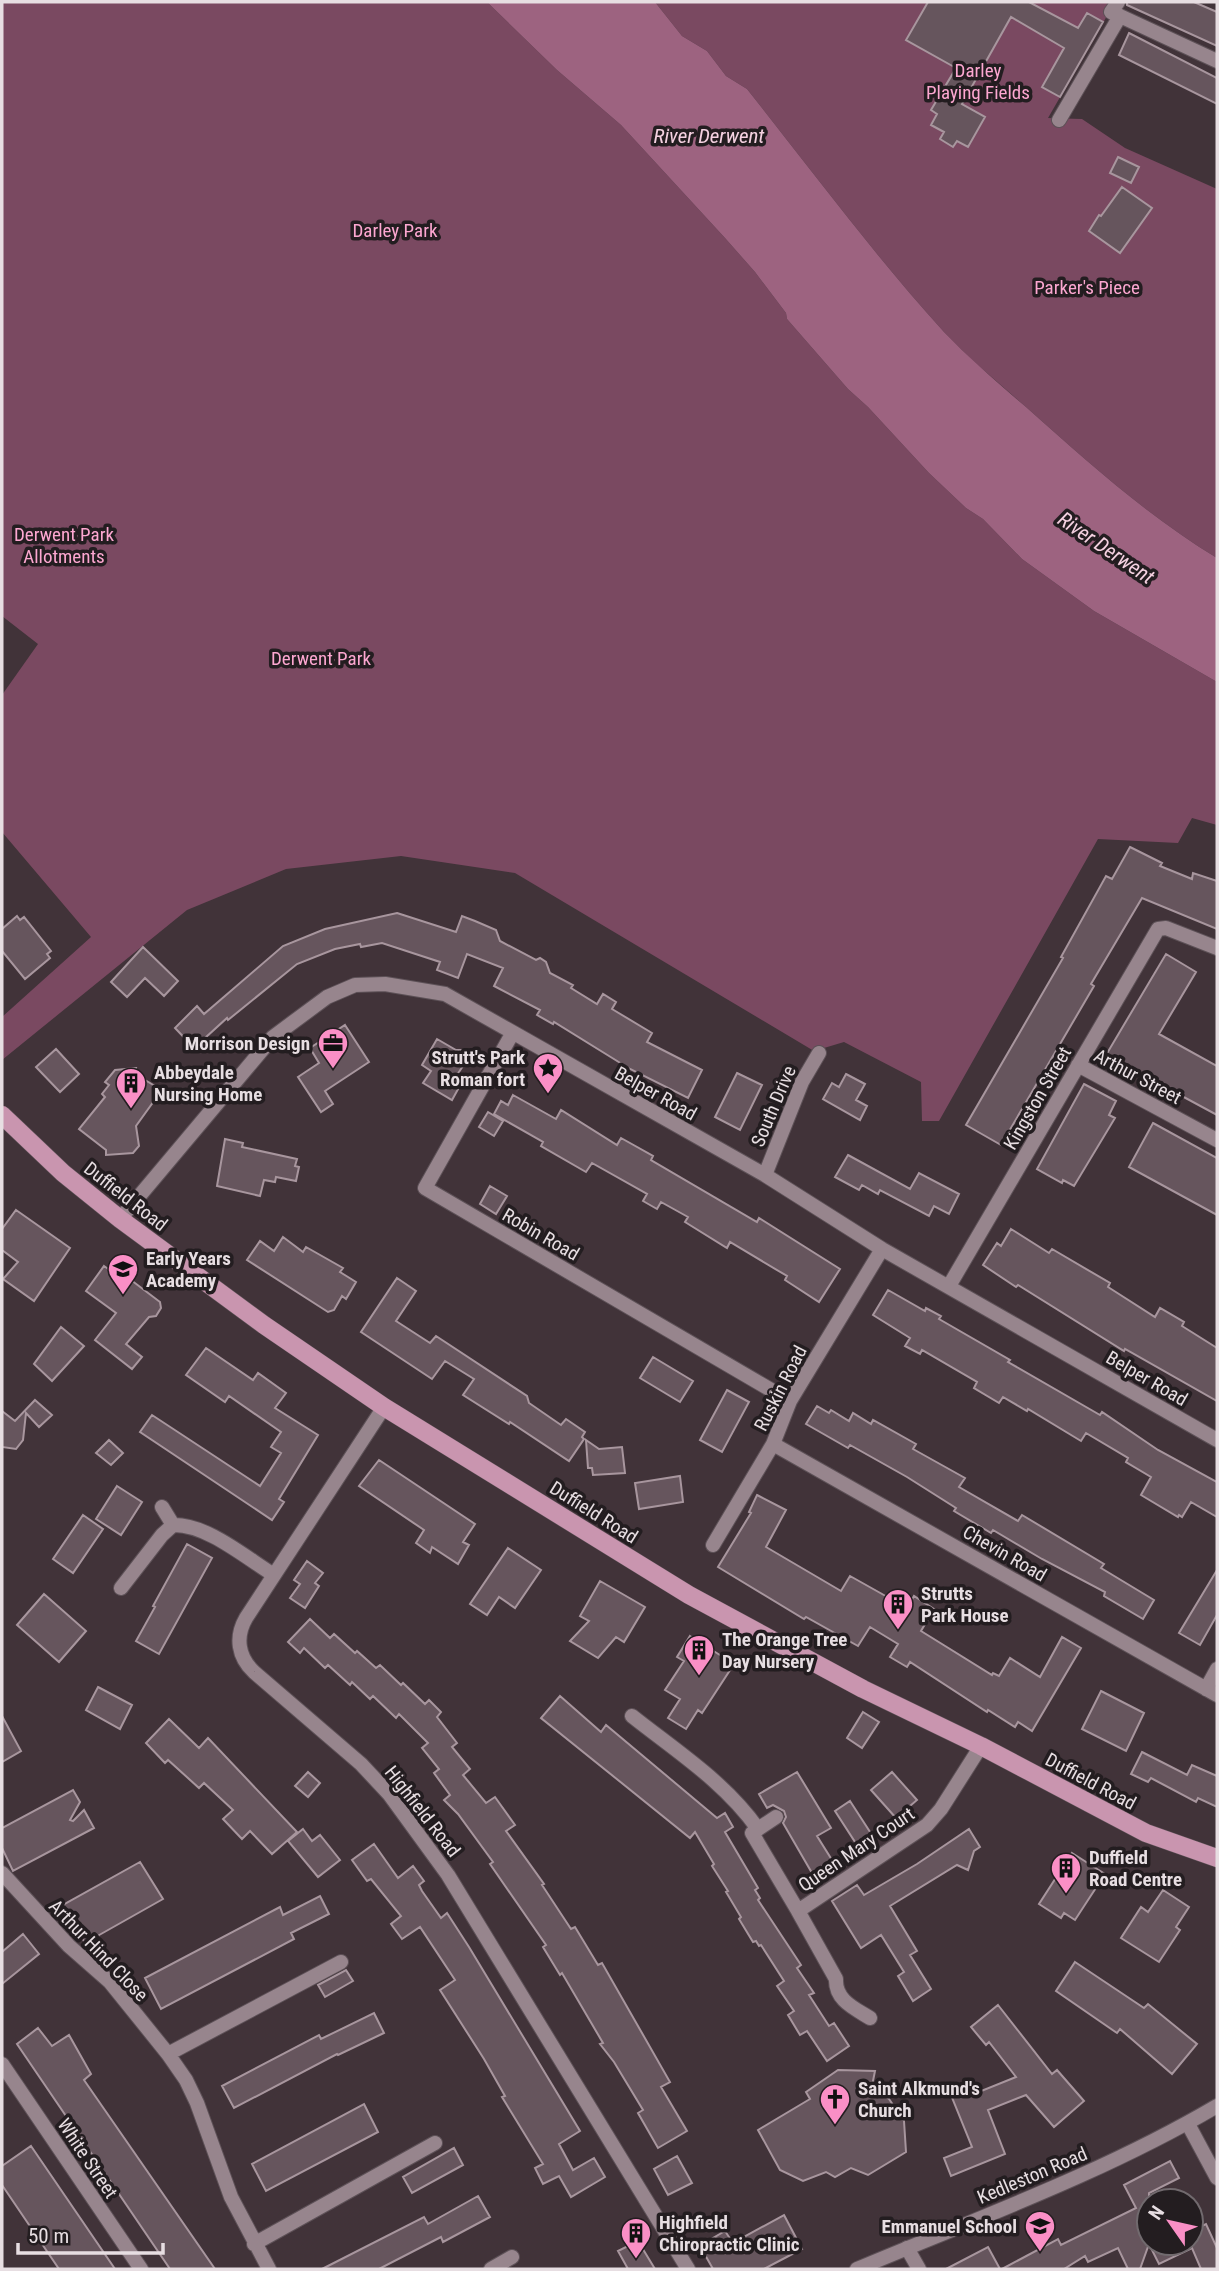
<svg xmlns="http://www.w3.org/2000/svg" width="1219" height="2271" viewBox="0 0 1219 2271" font-family="'Roboto Condensed',sans-serif">
<style>
.green{fill:#7a4961}
.water{fill:#9d6380}
.building{fill:#66555d;stroke:#a8969e;stroke-width:2}
.lines{fill:none;stroke-linecap:round;stroke-linejoin:round}
.minor-casing{stroke:#5d5157;stroke-width:16}
.tertiary-casing{stroke:#5d5157;stroke-width:16}
.primary-casing{stroke:#5d5157;stroke-width:19}
.minor{stroke:#97858d;stroke-width:14}
.tertiary{stroke:#97858d;stroke-width:14}
.primary{stroke:#c995af;stroke-width:18}
.labels{text-anchor:middle;stroke-width:7;stroke-linejoin:round;paint-order:stroke}
.park-label{font-size:19px;fill:#fda7d1;stroke:#231d20}
.poi-label{font-size:19px;font-weight:bold;fill:#e7dee2;stroke:#231d20;text-anchor:start}
.street-label{font-size:19px;fill:#e7dee2;stroke:#231d20}
.water-label{font-size:21px;font-style:italic;fill:#f5d1e1;stroke:#231d20}
</style>
<rect width="100%" height="100%" fill="#413339"/>
<path class="green" d="M2 2H487L557 70 621 125 725 238 755 272 786 313 787 319 848 389 868 407 929 473 966 508 983 519 1022 559 1094 611 1217 682V825L1192 818 1178 843 1098 839 939 1121H922L921 1082 844 1042 814 1051 515 873 401 856 286 869 187 910 2 1060V1017L91 937 2 832V695L38 644 2 616Z
M655 2H1115L1048 118 1082 119 1125 148 1217 189V558C1146 515 1088 462 1026 407 999 383 969 359 944 332 874 255 812 171 747 89L726 76 707 51 682 36Z"/>
<path class="water" d="M487 2H655L682 36 707 51 726 76 747 89C812 171 874 255 944 332 970 359 998 383 1026 407 1088 462 1146 515 1217 558V682L1094 611 1022 559 983 519 966 508 929 473 868 407 848 389 787 319 786 313 755 272 725 238 621 125 557 70Z"/>
<path class="building" d="M928 2H1029L1078 28 1087 13 1103 22 1060 97 1042 87 1064 48 1011 17 962 104 985 117 968 147 957 141 953 147 940 139 944 132 931 125 937 114 931 110 956 68 906 40Z
M1127 2H1194L1217 12V46L1127 5Z
M1129 33 1217 78V104L1119 55Z
M1118 157 1139 167 1131 183 1110 173Z
M1122 187 1152 208 1120 253 1089 231 1099 215 1101 216Z
M1130 847 1162 863 1160 866 1192 879 1193 873 1217 881V929L1142 898 1091 984 1094 986 1001 1145 966 1125 1063 958 1061 957 1106 876 1112 879Z
M397 913 456 932 462 916 475 921 496 930 500 941 536 960 540 958 546 962 550 973 573 985 571 988 597 1004 603 994 616 1002 612 1009 652 1033 647 1042 702 1070 688 1098 630 1069 554 1022 553 1024 537 1015 540 1010 494 986 503 968 467 954 458 978 437 970 440 962 382 943 361 947 360 944 335 949 297 964 228 1020 227 1018 194 1048 175 1028 197 1006 204 1014 283 946 325 929Z
M17 916 20 920 24 917 51 951 47 954 50 958 25 979 2 951V929Z
M143 947 178 981 164 996 145 978 127 997 111 982Z
M1166 954 1196 972 1159 1034 1217 1066V1115L1106 1055Z
M345 1025 369 1062 325 1091 333 1104 321 1112 298 1077 319 1063 310 1048Z
M437 1039 456 1050H463L467 1054V1060L455 1078 462 1082 452 1100 423 1083 431 1071 422 1065Z
M56 1049 79 1074 60 1092 36 1067Z
M136 1068 135 1074 160 1089 159 1101H154L136 1126 139 1146 133 1153 106 1155V1150L79 1129 105 1097 102 1094 109 1085 105 1082 115 1070Z
M737 1073 762 1085 740 1130 715 1117Z
M846 1074 865 1084 856 1100 867 1106 860 1120 823 1099 832 1083 839 1087Z
M1084 1084 1116 1101 1109 1115 1115 1118 1074 1186 1063 1180 1062 1183 1037 1169Z
M513 1095 556 1119 561 1110 617 1145 621 1138 653 1156 651 1160 757 1222 759 1218 840 1269 819 1302 785 1280 787 1276 730 1242 727 1248 685 1222 688 1217 661 1202 657 1209 643 1201 647 1194 592 1163 586 1172 541 1146 543 1142 494 1114 501 1101 508 1105Z
M488 1112 503 1121 494 1136 479 1127Z
M1153 1123 1217 1158V1215L1129 1167Z
M225 1139 243 1143 242 1147 297 1159 295 1166 299 1167 296 1181 276 1177 275 1182 264 1180 260 1196 217 1186Z
M848 1155 910 1189 919 1173 959 1194 949 1214 934 1206 929 1216 880 1190 878 1194 862 1185 859 1190 835 1177Z
M490 1186 507 1196 496 1214 480 1204Z
M16 1210 70 1248 34 1301 3 1279 18 1262 2 1250V1229Z
M1011 1229 1049 1253 1052 1249 1110 1283 1108 1287 1155 1317 1160 1308 1184 1322 1182 1326 1217 1348V1401L1125 1349 1124 1351 1018 1285 1016 1287 983 1265 997 1243 1001 1246Z
M283 1237 303 1252 306 1247 343 1268 340 1272 356 1282 346 1299 342 1296 334 1310 328 1312 247 1260 260 1241 274 1251Z
M104 1266 128 1283 131 1280 160 1302 161 1308 156 1316 149 1317 126 1344 142 1357 132 1369 95 1340 116 1313 86 1291Z
M397 1278 416 1291 396 1321 430 1343 436 1336 527 1396 529 1403 561 1425 566 1419 585 1432 582 1437 584 1439 569 1461 510 1422 509 1424 463 1395 474 1379 445 1361 432 1379 361 1332Z
M888 1290 925 1311 926 1308 941 1316 939 1319 1010 1360 1008 1362 1100 1415 1102 1412 1158 1450 1217 1482V1517L1191 1502 1182 1517 1179 1515 1178 1517 1141 1495 1151 1477 1126 1462 1128 1458 1086 1433 1081 1441 1028 1409 1027 1411 1003 1397 999 1403 974 1388 977 1382 922 1350 920 1354 905 1346 910 1338 873 1315Z
M61 1327 84 1346 52 1381 34 1364Z
M206 1348 253 1380 258 1373 286 1393 275 1408 318 1435 279 1499 284 1502 272 1520 140 1432 152 1415 260 1486 281 1453 271 1447 281 1432 229 1396 225 1402 186 1375Z
M653 1357 693 1381 680 1402 640 1378Z
M727 1390 749 1402 722 1452 700 1440Z
M35 1400 52 1415 39 1427 26 1413 23 1440 16 1449 2 1447V1411L15 1421Z
M817 1406 829 1413 831 1410 849 1421 853 1413 871 1424 873 1420 916 1444 913 1449 965 1478 959 1487 1018 1521 1022 1515 1104 1564 1101 1568 1154 1600 1143 1619 1104 1596 1105 1592 1042 1559 993 1530 991 1533 954 1511 956 1508 907 1477 850 1445 848 1448 806 1424Z
M109 1440 123 1453 111 1465 96 1453Z
M586 1440 599 1449 622 1447 625 1473 593 1475 592 1468H588Z
M379 1460 475 1524 463 1542 469 1545 458 1564 432 1547 430 1553 416 1543 424 1530 359 1486Z
M680 1476 683 1502 639 1509 635 1483Z
M117 1486 142 1502 121 1535 96 1519Z
M757 1495 786 1510 766 1547 841 1591 850 1576 907 1608 914 1596 934 1609 921 1631 992 1675 993 1673 999 1676 1010 1658 1040 1677 1062 1637 1081 1648 1032 1731 1018 1722 1015 1727 988 1710 987 1712 910 1662 907 1667 890 1657 898 1644 870 1627 858 1646 806 1617 804 1619 718 1567 751 1513 749 1512Z
M83 1515 103 1529 73 1573 53 1559Z
M187 1544 212 1558 159 1654 136 1641 155 1607 153 1606Z
M508 1548 541 1570 515 1608 499 1597 487 1615 470 1604Z
M307 1561 323 1573 315 1583 319 1586 305 1608 290 1598 300 1584 294 1580Z
M1217 1570V1615L1200 1645 1179 1633Z
M600 1581 645 1607 624 1642 616 1637 598 1658 570 1641 589 1621 580 1616Z
M44 1594 86 1631 59 1662 17 1625Z
M310 1619 330 1638 334 1634 355 1653 357 1651 376 1668 380 1665 401 1685 403 1683 425 1704 429 1700 441 1712 437 1717 457 1743 452 1747 470 1769 463 1775 486 1803 495 1797 515 1825 506 1831 544 1884 542 1885 571 1929 575 1927 598 1965 602 1963 670 2082 661 2087 687 2131 658 2148 638 2113 643 2110 614 2062 600 2044 603 2043 562 1973 560 1975 543 1947 546 1945 490 1864 493 1862 458 1814 444 1800 450 1795 434 1773 439 1769 422 1748 428 1743 399 1714 396 1718 373 1696 370 1699 352 1682 350 1685 328 1665 325 1668 304 1648 300 1653 288 1642Z
M690 1636 734 1664 702 1713 698 1710 686 1729 668 1718 680 1699 665 1690 684 1661 677 1657Z
M98 1687 132 1705 120 1729 86 1710Z
M1101 1691 1144 1713 1126 1751 1082 1729Z
M560 1696 601 1732 606 1725 717 1818 725 1813 733 1827 725 1832 758 1888 755 1890 760 1898 758 1900 801 1965 797 1968 814 1993 809 1995 829 2026 834 2023 849 2046 827 2061 807 2031 800 2035 788 2015 794 2011 777 1986 784 1981 761 1945 759 1946 756 1941 753 1942 739 1919 741 1917 726 1892 728 1891 712 1866 714 1864 695 1832 690 1838 541 1718Z
M863 1712 879 1722 862 1748 847 1738Z
M2 1716 21 1751 2 1762Z
M169 1719 199 1748 208 1738 297 1832 272 1854 250 1831 242 1839 223 1819 233 1810 204 1783 199 1788 168 1760 165 1763 146 1743Z
M1142 1752 1187 1775 1192 1765 1217 1776V1807L1198 1798 1196 1802 1151 1778 1148 1782 1131 1774Z
M308 1772 320 1783 308 1797 295 1786Z
M797 1772 831 1828 817 1836 832 1860 812 1873 783 1823 786 1817 784 1811 773 1805 767 1808 759 1794Z
M892 1772 917 1800 896 1818 871 1790Z
M73 1790 80 1802 70 1820 73 1821 84 1810 94 1828 13 1871 2 1848V1828Z
M850 1801 872 1835 857 1845 835 1811Z
M303 1829 312 1841 320 1835 340 1860 318 1877 288 1841Z
M969 1829 980 1847 974 1851 968 1870 957 1865 890 1906 917 1951 910 1955 931 1989 913 2001 898 1976 904 1972 881 1935 861 1948 832 1901 857 1885 864 1895 917 1864Z
M374 1844 398 1878 413 1866 424 1881 419 1885 422 1891 441 1918 447 1913 469 1947 580 2131 559 2144 573 2170 594 2158 605 2177 571 2197 559 2176 543 2184 535 2168 543 2164 502 2097 505 2096 484 2059 440 1990 455 1980 420 1927 402 1939 391 1924 401 1916 371 1879 367 1881 352 1860Z
M1072 1853 1105 1874 1075 1920 1064 1913 1061 1918 1039 1904Z
M140 1862 163 1899 85 1943 63 1905Z
M1163 1890 1189 1907 1176 1927 1180 1930 1159 1962 1121 1938 1141 1907 1148 1912Z
M320 1896 329 1914 291 1933 294 1939 161 2009 145 1978 280 1907 283 1915Z
M23 1934 39 1954 2 1984V1952Z
M1075 1962 1144 2008 1148 2004 1197 2044 1172 2074 1120 2029 1117 2033 1056 1991Z
M346 1970 353 1981 325 1997 318 1985Z
M998 2005 1052 2074 1057 2070 1084 2101 1054 2127 1026 2095 988 2110 1005 2154 951 2176 944 2158 972 2147 951 2095 971 2087 974 2094 1016 2077 989 2042 986 2045 971 2027Z
M374 2013 384 2033 338 2055 337 2054 234 2108 222 2086 319 2035 321 2039Z
M38 2028 52 2046 69 2035 91 2074 84 2080 215 2269H170L17 2044Z
M838 2070 875 2071 872 2086 889 2099 904 2121 906 2152 868 2175 851 2168 835 2177 826 2172 803 2181 780 2170 758 2130 810 2099 806 2092Z
M364 2104 378 2132 266 2191 252 2164Z
M31 2146 115 2269H59L2 2185V2166Z
M454 2148 463 2165 412 2193 403 2177Z
M677 2156 692 2183 668 2195 654 2169Z
M1170 2161 1179 2178 1149 2193V2243H1191V2231L1206 2224 1217 2248V2269H1201L1192 2248 1159 2264 1149 2244 1140 2269H1128L1118 2248 1088 2262 1085 2256 1064 2269H1002L1058 2239 1061 2245 1136 2208 1124 2185Z
M478 2196 490 2217 443 2242 441 2237 379 2269H322L424 2217 428 2224Z
M784 2215 802 2249 764 2269H713L704 2253 711 2248 708 2241 725 2231 733 2243Z
M638 2241 655 2269H628L618 2251Z
M988 2247 1000 2269H946Z"/>
<g class="lines">
<g class="minor-casing">
<path id="minor" d="M1120 16 1217 61
M1059 120 1120 16 1111 12 1118 2
M512 1034 425 1188 790 1401
M1078 1065 1217 1140
M765 1175 802 1082 819 1053
M120 1219 273 1037 327 997 355 985 385 984 445 994 765 1175 882 1249 1217 1440
M949 1286 1158 929 1166 928 1217 948
M384 1407 246 1618C235 1637 238 1657 254 1672L361 1764 389 1794 448 1875 688 2269
M773 1444 1217 1695
M162 1507 173 1525
M713 1545 773 1444 790 1401 882 1249
M121 1588 162 1535 173 1525C207 1524 246 1558 274 1575
M1206 1689 1217 1669
M632 1716C676 1751 725 1782 758 1829
M776 1817 752 1833 798 1911 927 1825 941 1809 981 1746
M2 1873 69 1946 110 1982 168 2054 186 2080 197 2103 231 2197 269 2269
M798 1911 836 1979C835 2000 854 2008 870 2018
M168 2054 341 1962
M2 2064 141 2269
M1188 2124 1217 2178
M254 2244 435 2143
M907 2248 919 2269
M491 2269 512 2257"/>
</g>
<g class="tertiary-casing">
<path id="tertiary" d="M857 2269C978 2218 1103 2173 1217 2106"/>
</g>
<g class="primary-casing">
<path id="primary" d="M2 1115 63 1173 120 1219 264 1325 384 1407 689 1595 863 1689 981 1746 1146 1833 1217 1858"/>
</g>
<use href="#minor" class="minor"/>
<use href="#tertiary" class="tertiary"/>
<use href="#primary" class="primary"/>
</g>
<defs>
<g id="office-pin" transform="scale(1.575)"><path d="M0 17L-7.5 6A9.5 9.5 0 1 1 7.5 6Z" fill="#fa8fc6" stroke="#231d20"/><path d="M-6-3h4V-5.5h4V-3h4V5H-6ZM-1-4.5V-3h2v-1.5ZM-6 0V1H6V0Z" fill="#111"/></g>
<g id="sight-pin" transform="scale(1.575)"><path d="M0 17L-7.5 6A9.5 9.5 0 1 1 7.5 6Z" fill="#fa8fc6" stroke="#231d20"/><path d="M0-6L1.8-2.2L6-1.7L2.9 1.2L3.7 5.4L0 3.3L-3.7 5.4L-2.9 1.2L-6-1.7L-1.8-2.2Z" fill="#111"/></g>
<g id="building-pin" transform="scale(1.575)"><path d="M0 17L-7.5 6A9.5 9.5 0 1 1 7.5 6Z" fill="#fa8fc6" stroke="#231d20"/><path d="M-4-6H4V6H1V3H-1V6H-4ZM-2.5-4.3h1.7v1.8h-1.7ZM.8-4.3h1.7v1.8H.8ZM-2.5-1h1.7V.8h-1.7ZM.8-1h1.7V.8H.8Z" fill="#111"/></g>
<g id="school-pin" transform="scale(1.575)"><path d="M0 17L-7.5 6A9.5 9.5 0 1 1 7.5 6Z" fill="#fa8fc6" stroke="#231d20"/><path d="M0-5L7-2L0 1L-7-2ZM-4 1L0 2.5L4 1V4Q0 6-4 4Z" fill="#111"/></g>
<g id="church-pin" transform="scale(1.575)"><path d="M0 17L-7.5 6A9.5 9.5 0 1 1 7.5 6Z" fill="#fa8fc6" stroke="#231d20"/><path d="M-1.2-6h2.4v3.5h3.3v2.4h-3.3V6h-2.4V-.1h-3.3v-2.4h3.3Z" fill="#111"/></g>
</defs>
<g fill-rule="evenodd">
<use href="#office-pin" x="333" y="1043"/>
<use href="#sight-pin" x="548" y="1068"/>
<use href="#building-pin" x="131" y="1083"/>
<use href="#school-pin" x="123" y="1269"/>
<use href="#building-pin" x="898" y="1604"/>
<use href="#building-pin" x="699" y="1650"/>
<use href="#building-pin" x="1066" y="1868"/>
<use href="#church-pin" x="835" y="2099"/>
<use href="#school-pin" x="1040" y="2226"/>
<use href="#building-pin" x="636" y="2233"/>
</g>
<g class="labels">
<g class="park-label">
<text x="978" y="77">Darley<tspan x="978" dy="22">Playing Fields</tspan></text>
<text x="395" y="237">Darley Park</text>
<text x="1087" y="294">Parker's Piece</text>
<text x="64" y="541">Derwent Park<tspan x="64" dy="22">Allotments</tspan></text>
<text x="321" y="665">Derwent Park</text>
</g>
<g class="poi-label">
<text x="310" y="1050" text-anchor="end">Morrison Design</text>
<text x="525" y="1064" text-anchor="end">Strutt's Park<tspan x="525" dy="22">Roman fort</tspan></text>
<text x="154" y="1079">Abbeydale<tspan x="154" dy="22">Nursing Home</tspan></text>
<text x="146" y="1265">Early Years<tspan x="146" dy="22">Academy</tspan></text>
<text x="921" y="1600">Strutts<tspan x="921" dy="22">Park House</tspan></text>
<text x="722" y="1646">The Orange Tree<tspan x="722" dy="22">Day Nursery</tspan></text>
<text x="1089" y="1864">Duffield<tspan x="1089" dy="22">Road Centre</tspan></text>
<text x="858" y="2095">Saint Alkmund's<tspan x="858" dy="22">Church</tspan></text>
<text x="659" y="2229">Highfield<tspan x="659" dy="22">Chiropractic Clinic</tspan></text>
<text x="1017" y="2233" text-anchor="end">Emmanuel School</text>
</g>
<g class="street-label">
<text transform="translate(1138 1076) rotate(28)" y="7">Arthur Street</text>
<text transform="translate(656 1093) rotate(29)" y="7">Belper Road</text>
<text transform="translate(1037 1098) rotate(-60)" y="7">Kingston Street</text>
<text transform="translate(773 1106) rotate(-67)" y="7">South Drive</text>
<text transform="translate(126 1196) rotate(38)" y="7">Duffield Road</text>
<text transform="translate(541 1234) rotate(30)" y="7">Robin Road</text>
<text transform="translate(1147 1378) rotate(30)" y="7">Belper Road</text>
<text transform="translate(780 1388) rotate(-63)" y="7">Ruskin Road</text>
<text transform="translate(594 1512) rotate(32)" y="7">Duffield Road</text>
<text transform="translate(1005 1553) rotate(30)" y="7">Chevin Road</text>
<text transform="translate(1091 1781) rotate(28)" y="7">Duffield Road</text>
<text transform="translate(423 1811) rotate(52)" y="7">Highfield Road</text>
<text transform="translate(856 1849) rotate(-34)" y="7">Queen Mary Court</text>
<text transform="translate(99 1950) rotate(46)" y="7">Arthur Hind Close</text>
<text transform="translate(88 2158) rotate(56)" y="7">White Street</text>
<text transform="translate(1032 2175) rotate(-23)" y="7">Kedleston Road</text>
</g>
<g class="water-label">
<text x="709" y="143">River Derwent</text>
<text transform="translate(1106 548) rotate(34)" y="7">River Derwent</text>
</g>
</g>
<rect width="1219" height="2271" fill="none" stroke="#e7dee2" stroke-width="7"/>
<g transform="translate(1170 2222) rotate(304)"><circle r="33" fill="#231d20" stroke="#716a6e" stroke-width="2"/>
<path d="M0-5L12 26L0 18L-12 26Z" fill="#fa8fc6"/>
<text y="-10" font-size="19" font-weight="bold" text-anchor="middle" fill="#e7dee2">N</text>
</g>
<path d="M18 2243v10h145v-10" fill="none" stroke="#e7dee2" stroke-width="3.5"/>
<text x="28" y="2243" font-size="21" fill="#e7dee2" stroke="#231d20" stroke-width="5" paint-order="stroke">50 m</text>
</svg>
